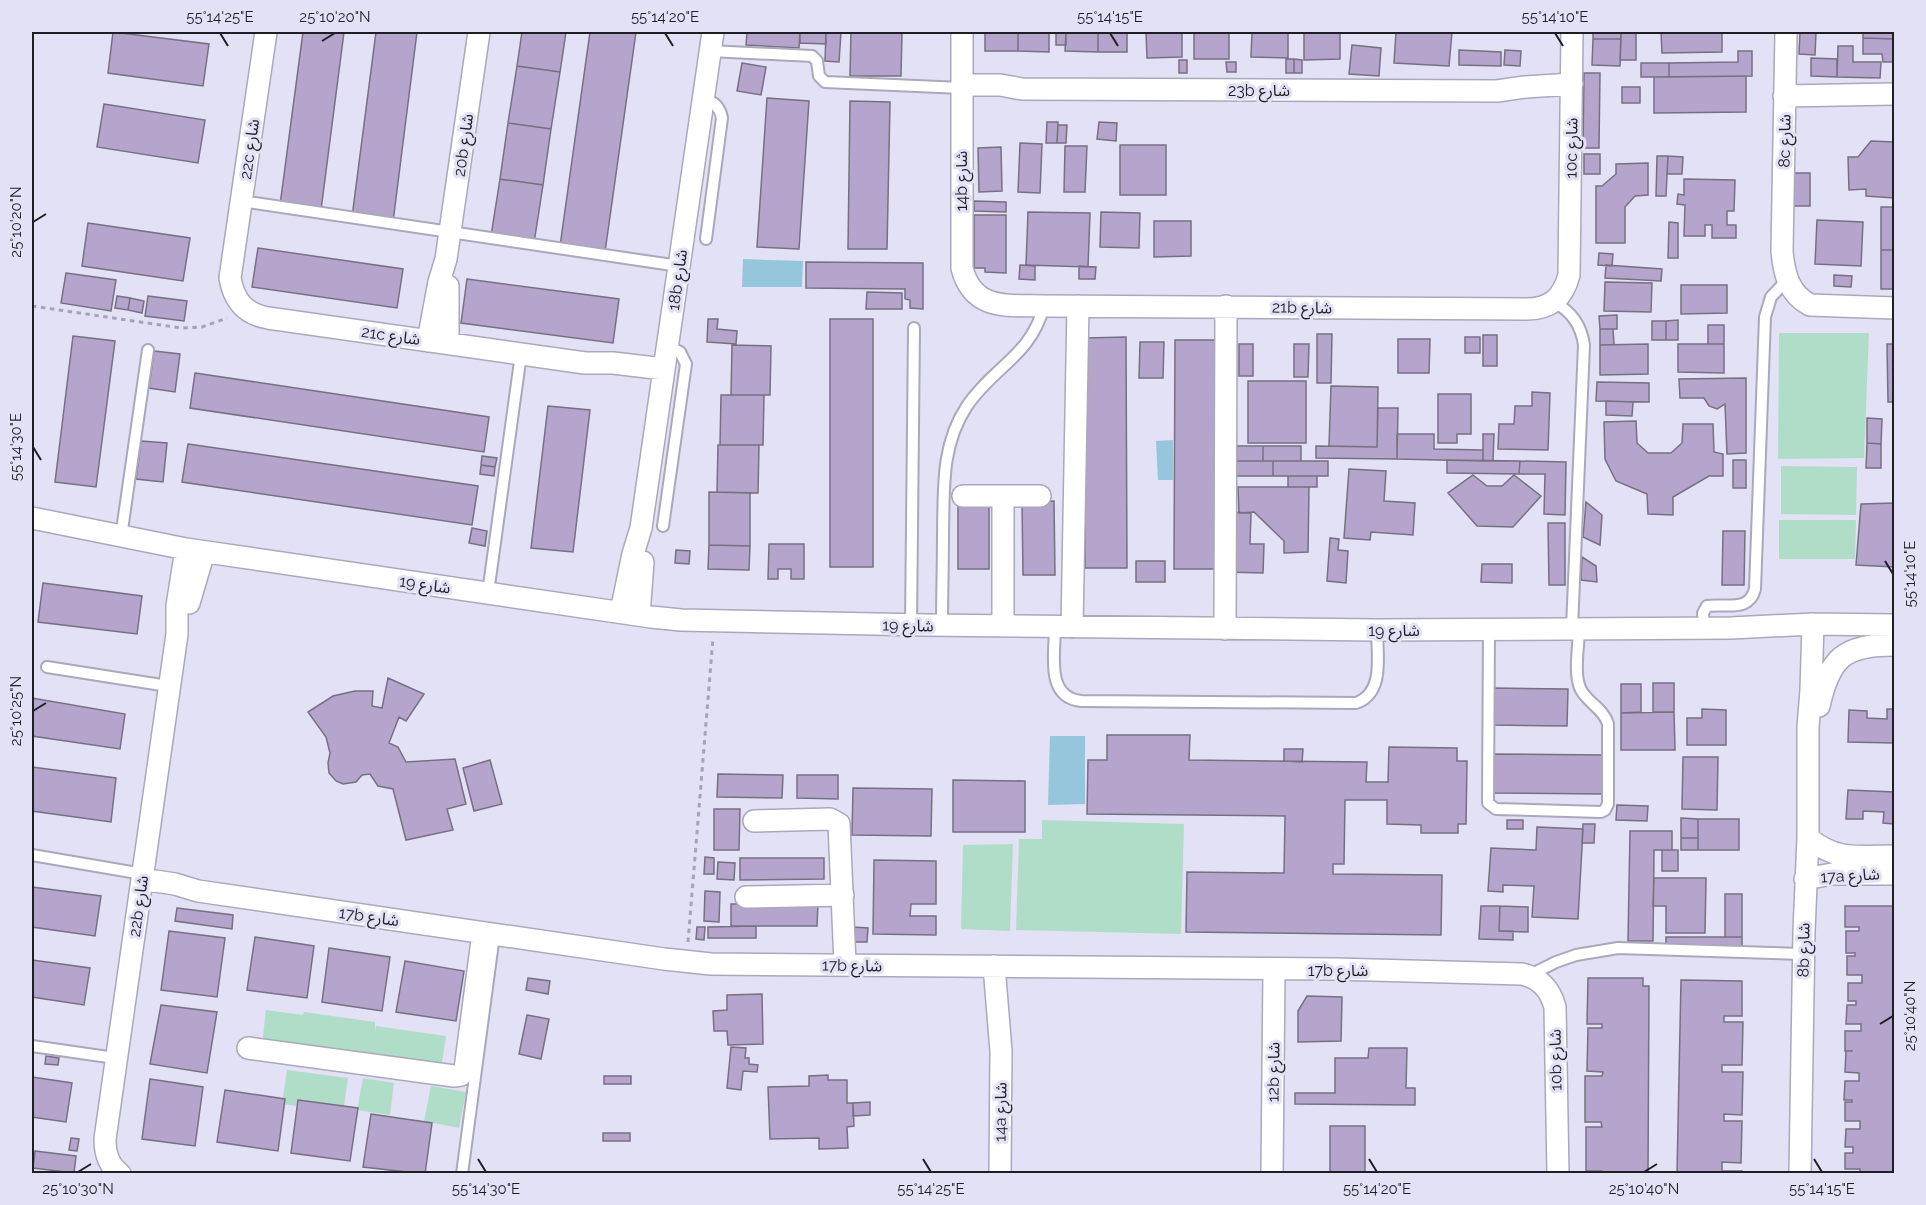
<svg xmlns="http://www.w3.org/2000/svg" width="1926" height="1205" viewBox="0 0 1926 1205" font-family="Raleway,'Noto Sans Arabic',sans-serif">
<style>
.green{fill:#b0ddc8}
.water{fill:#95c6dc}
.building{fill:#b5a5cd;stroke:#767081;stroke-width:1.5}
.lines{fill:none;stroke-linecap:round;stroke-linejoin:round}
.lane-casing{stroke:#aaa8bb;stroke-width:14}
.street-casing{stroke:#aaa8bb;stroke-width:24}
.path{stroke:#a5a3b4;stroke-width:3;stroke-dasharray:4.5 4.5;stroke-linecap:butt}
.lane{stroke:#fff;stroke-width:10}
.street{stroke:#fff;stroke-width:21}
.ticks{fill:none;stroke:#1e1e25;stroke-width:2}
.labels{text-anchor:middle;stroke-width:6;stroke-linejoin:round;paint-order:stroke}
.street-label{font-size:16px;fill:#1e1e25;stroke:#e3e1f6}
.neatline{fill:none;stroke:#1e1e25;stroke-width:2}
.ticks-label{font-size:15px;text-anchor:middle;fill:#1e1e25}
</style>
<rect width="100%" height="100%" fill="#e3e1f6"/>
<path class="green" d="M1779 333H1869L1864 458 1778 459Z
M1781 466 1857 467 1856 515 1781 514Z
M1779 520H1856L1855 559H1779Z
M1042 820 1184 824 1181 934 1016 930 1019 839H1042Z
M1013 844 1010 931 961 929 963 845Z
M266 1010 303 1015 304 1012 375 1022V1032L376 1026 446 1036 441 1069 262 1045Z
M287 1070 348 1078 343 1112 282 1104Z
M363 1078 394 1083 390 1115 357 1110Z
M431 1086 466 1092 459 1128 424 1121Z"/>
<path class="water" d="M743 259 803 261 802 287H742Z
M1173 440V480H1158L1156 441Z
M1050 736H1085V804L1048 805Z"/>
<path class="building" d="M113 32 209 44 203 86 108 73Z
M303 32H344L321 210 280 205Z
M376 32H417L393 222 352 217Z
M522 32H566L560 72 517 66Z
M590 32H636L605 252 560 246Z
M747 32H800L799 48 746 45Z
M800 32H826V44L800 43Z
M826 32H841L839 62 825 61Z
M851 32H902L901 76H850Z
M985 32H1018V51H985Z
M1018 32H1049V52L1018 51Z
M1056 32H1066V45H1056Z
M1066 32H1098V52L1065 51Z
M1098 32H1127V52H1098Z
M1146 32H1182V57L1147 58Z
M1194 32H1229V59H1194Z
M1252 32H1288V58L1251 57Z
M1304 32H1340V59L1304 60Z
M1396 32H1452L1449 66 1394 63Z
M1593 32H1621V39H1593Z
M1621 32H1636V60H1620Z
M1661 32H1722V52L1662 53Z
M1800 32H1816L1815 55 1799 54Z
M1863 32H1894V39L1863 38Z
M1863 38 1894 39V62H1883L1882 54H1863Z
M1593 39H1621L1620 66 1592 65Z
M1352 45 1381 48 1379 76 1349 74Z
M1838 46H1853V62H1881L1880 78 1837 77Z
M1459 50 1501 52V66L1459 65Z
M1505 50 1521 51 1520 66 1504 65Z
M1738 51H1752V76L1669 77V63L1738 62Z
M1811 58 1837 59V77L1811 76Z
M1286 59H1294V73H1286Z
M1294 59 1302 60V73H1294Z
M1179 60H1187V73H1179Z
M1226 62H1236V72H1227Z
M742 63 766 67 761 95 737 91Z
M1641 63H1669V77H1641Z
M517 66 560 72 551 129 508 123Z
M1584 73H1600L1599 148H1583Z
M1746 76V112L1654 113V77Z
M1622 87H1640V103H1622Z
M767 98 809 101 799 249 757 247Z
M850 101 890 102 887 249H848Z
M104 104 205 120 198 163 97 147Z
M1047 122H1058L1057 143H1046Z
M1099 122 1117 123 1116 141 1097 139Z
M508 123 551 129 543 185 500 179Z
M1058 125H1067L1066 143H1057Z
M1871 141 1894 142V198L1866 196V189L1849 190 1848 157H1858Z
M1020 143 1042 144 1040 193 1018 192Z
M1120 145H1166V195H1120Z
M1065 146H1087L1085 192H1064Z
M1001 147 1002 191 979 192 978 148Z
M1584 154H1600V174H1584Z
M1657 156H1668L1666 196H1656Z
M1668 156 1683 157 1682 174H1667Z
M1648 163V195L1635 196 1625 207V243H1596V186H1602L1616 174V164Z
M1792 173H1810V206H1792Z
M500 179 543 185 534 243 491 236Z
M1684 179 1735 180 1734 211H1727V225H1736V238H1712V225H1705V236H1684L1685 205 1677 204 1678 194 1684 195Z
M974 201 1006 202V212L974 211Z
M1881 207H1894V250H1881Z
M1028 212 1090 213 1088 267 1026 265Z
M1101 212 1140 213 1139 248 1100 247Z
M974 215H1006V273L985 272V268H974Z
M1817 220 1863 222 1861 266 1815 264Z
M1154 221H1191V256L1154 257Z
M1669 222 1678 223V258H1668Z
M88 223 190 238 183 281 82 266Z
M258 248 403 269 397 308 252 287Z
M1881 250H1894V289H1881Z
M1599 253 1613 254 1612 266 1598 265Z
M806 262 923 263V309L910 308V300L905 299V289L806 288Z
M1020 265 1035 266V280L1019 279Z
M1606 265 1662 269 1661 281 1605 278Z
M1079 266 1096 267 1095 279H1079Z
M66 273 116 280 111 311 61 303Z
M1834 275 1852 276 1851 287 1834 286Z
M467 279 619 299 613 343 461 323Z
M1605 282 1652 283 1651 312 1604 311Z
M1681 285H1727V313L1681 314Z
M867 292 902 293V309H866Z
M117 296 130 298 128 310 115 308Z
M148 296 187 301 184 321 145 316Z
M130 298 144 301 142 313 128 310Z
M1617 315V329H1600L1599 316Z
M708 319H718L717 329 737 331 736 344 707 342Z
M830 319H873V567H830Z
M1678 320V340H1666V321Z
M1652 321H1666V340H1652Z
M1708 325H1724V344H1708Z
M1600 329H1613L1614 345H1600Z
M1317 334H1332L1331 383H1317Z
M1483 335H1497V366H1483Z
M73 336 115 341 96 487 55 482Z
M1126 337 1127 568H1085V338Z
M1465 337H1480V353H1465Z
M1398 339H1430L1429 373H1398Z
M1175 340H1218L1217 569H1174Z
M1140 342H1164L1163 378H1139Z
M1239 344H1253V376H1239Z
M1294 344H1309L1308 377H1294Z
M1648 344V374L1600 375V345Z
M1678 344H1724V373L1678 372Z
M1887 344H1894V402H1888Z
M732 345 771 346 770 395H731Z
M154 351 180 354 175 392 149 388Z
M195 373 489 417 484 452 190 408Z
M1746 378V453L1727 454 1725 404 1717 409 1709 406 1704 398H1680L1679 379Z
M1248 381H1306V443H1248Z
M1597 382 1649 383V402L1596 401Z
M1331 386 1378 387 1377 447 1329 446Z
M1532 392 1550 393 1548 450 1498 449 1499 424H1514L1515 406H1532Z
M1438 394H1471V434H1457V443H1438Z
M721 395H764L763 445H720Z
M1606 401 1633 402 1632 416 1606 415Z
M548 406 590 410 573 552 531 548Z
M1378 408H1398L1397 459 1316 458V446L1377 447Z
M1867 418 1882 419 1881 444 1867 443Z
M1636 421 1637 443 1648 453H1671L1682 443 1683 424H1713L1714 452 1723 454V476H1709L1673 497V515L1648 514 1647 494 1616 481 1605 459 1604 422Z
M1397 434H1434V449L1483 450V461L1397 459Z
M1483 434H1494L1493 461H1483Z
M141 441 167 443 163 482 136 479Z
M1867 443 1881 444V468H1866Z
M188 444 478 486 472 525 182 482Z
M718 445H759L758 493 717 492Z
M1233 446H1263V461H1232Z
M1263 446H1301V461H1263Z
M482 456 497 458 495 467 481 465Z
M1447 460 1520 461 1519 474 1447 473Z
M1733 460H1746V488H1733Z
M1232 461H1273V476H1232Z
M1273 461H1328V476H1273Z
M1520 461 1566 462 1565 515 1544 514 1545 474H1519Z
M481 465 495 467 494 476 480 474Z
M1349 469 1386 471 1384 501 1415 503 1413 535 1371 532 1370 540 1344 538Z
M1473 475 1487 486H1502L1514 475 1541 496 1513 527 1477 526 1448 493Z
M1288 476H1317V487H1288Z
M1238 487H1309L1308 552 1284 553V541L1254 512 1239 513Z
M709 492 750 493V546L709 545Z
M1054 501 1055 575H1023L1022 502Z
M1586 502 1602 515 1600 545 1583 537Z
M958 503H989V569H958Z
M1894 503V567L1856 565 1861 504Z
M1227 512 1251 513 1250 544H1264L1263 573 1226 572Z
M1548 523H1565V585H1549Z
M472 528 487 531 485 546 469 543Z
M1723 531H1745L1744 585H1722Z
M1330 538 1339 539 1338 550 1348 551 1346 583 1327 581Z
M769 544H804V579H791V569H778V579H768Z
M709 545 750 546 749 570 708 569Z
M676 550 690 551 689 564 675 563Z
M1582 557 1596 566 1597 582 1581 580Z
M1136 561H1165V582H1136Z
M1482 564H1512V583L1481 582Z
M43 583 142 596 137 634 38 622Z
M388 678 424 694 406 721 399 717 389 743 398 747 406 762 455 759 466 804 447 809 453 830 406 840 393 789 378 786 370 774 362 775 356 782 343 784 336 781 329 773 328 763 330 753 326 737 308 712 333 696 355 691H373L372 706 382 708Z
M1653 683H1674V712H1653Z
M1621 684H1641V712L1621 713Z
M1492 688 1568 689 1567 726 1491 725Z
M32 698 125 714 120 749 32 736Z
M1702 709 1726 710V745H1687V718H1702Z
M1887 709H1894V743L1848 742 1849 710 1867 711V718L1887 719Z
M1674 712 1675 750H1621V713Z
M1107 735H1190L1189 760 1367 762 1366 782H1388L1389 747 1457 748V761H1467L1466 824H1458V833H1421V825L1387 824V800H1345L1344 864H1333V874L1442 875 1441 935 1186 932 1187 872 1284 873 1285 816 1087 814 1088 760H1107Z
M1284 749H1303L1302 762 1284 761Z
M1490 754 1605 755V794L1490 793Z
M1683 757H1718L1717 810 1682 809Z
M490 760 502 804 474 811 463 768Z
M32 767 116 778 111 822 32 811Z
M718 774 783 775 782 798 717 797Z
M797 775H838V799L797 798Z
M953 780 1025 781V832H953Z
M853 788 932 789 931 836 852 835Z
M1848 790 1894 792V824L1883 823 1884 812 1863 811V819H1846Z
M1617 805 1648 806 1647 821 1616 820Z
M714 809H740L739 850H714Z
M1681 818 1698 819V838H1681Z
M1698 819H1739V850H1698Z
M1507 820H1523V829H1507Z
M1583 824H1595L1594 843H1582Z
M1537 827 1583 829 1578 919 1532 917 1534 886 1503 885V892L1488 891 1491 848 1536 850Z
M1630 831H1672V850H1654L1653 941H1628Z
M1681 838H1698V850H1681Z
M1662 850H1678V871H1662Z
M705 857 714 858V874H704Z
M740 858H824V879L740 880Z
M874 860 936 861V904H911L910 916H936V935L873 934Z
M718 862 735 863 734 880 717 879Z
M1654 878H1706L1705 933H1666V906H1653Z
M32 887 101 896 95 936 32 927Z
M705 891 720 892 719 922 704 921Z
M1725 894H1742V937H1725Z
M731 904H818L817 926H731Z
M1481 906H1500L1499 931H1513V940L1479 939Z
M1500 906 1528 907V932L1499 931Z
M1845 906H1894V1174H1860V1169H1845V1153H1853V1147H1845L1846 1129H1860V1121H1845V1102H1852V1100H1844L1845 1081H1859V1073L1845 1072 1846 1051H1853H1845V1031H1861V1024H1846L1847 1005H1856V1001H1848V983H1862V975H1847V956H1855V953H1846V931H1859V927H1845Z
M177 908 233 915 232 929 175 921Z
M756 926V938H708V927Z
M697 927H705L704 940 696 939Z
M852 927 868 928 867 942H851Z
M169 931 225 938 217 997 161 990Z
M255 937 314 946 307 998 247 990Z
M1666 937H1742V949L1666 950Z
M329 948 390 957 382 1011 322 1002Z
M32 960 90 968 84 1005 32 997Z
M405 961 464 971 456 1021 396 1012Z
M528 978 550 981 548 994 526 990Z
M1588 978H1643V986H1649L1648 1174H1602V1171H1586V1127H1602L1601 1122H1585V1076H1602L1603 1072 1587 1071 1588 1028H1602V1024H1587Z
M1681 980 1742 981V1016H1724V1022H1743L1742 1065H1722V1072H1743L1742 1115 1724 1114V1121H1742L1741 1163 1722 1162V1171H1742V1174H1677Z
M762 994 763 1044 728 1045 727 1031H714L713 1011 727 1010V995Z
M1307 996 1342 997 1341 1041 1298 1042V1011Z
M161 1005 217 1012 207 1073 150 1064Z
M527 1015 549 1019 541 1059 519 1054Z
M731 1047 746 1048 745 1058H749V1064L758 1065 757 1072 743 1071 741 1090 727 1088Z
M1369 1048H1407L1406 1088H1415V1105L1295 1104V1093H1335V1058H1368Z
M46 1056 59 1058 58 1065 45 1064Z
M828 1075V1080H847V1103H853L854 1126 847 1127 848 1148 819 1149V1138L770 1139 768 1087 809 1086V1076Z
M604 1076H631V1084H604Z
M32 1077 72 1083 66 1122 32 1117Z
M150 1079 203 1087 195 1146 142 1139Z
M225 1090 285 1099 278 1151 217 1142Z
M298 1100 358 1108 350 1161 291 1153Z
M870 1102V1115L853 1116V1103Z
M371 1114 432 1123 425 1174 363 1167Z
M1330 1126H1365V1174H1330Z
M603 1133H630V1141H603Z
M71 1138 79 1139 77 1151 69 1150Z
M35 1151 76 1156 74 1173 33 1168Z"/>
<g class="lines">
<g class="lane-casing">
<path id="lane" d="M710 51 812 56 817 61 819 76 825 82 962 88
M703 99C714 101 720 107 722 118L706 239
M241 201 679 266
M1554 302C1572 312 1581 325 1584 345L1572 628
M663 526 686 364 680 352 668 346
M121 537 148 350
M488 593 521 354
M911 625 914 328
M942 625C942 595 943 564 943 534 944 488 941 445 967 406 993 367 1031 356 1044 306
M1055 626C1055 654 1045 697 1081 701L1356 703C1385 693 1377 655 1377 630
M1704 628 1703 613 1707 606C1725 603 1749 613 1755 589L1765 317 1771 297 1787 280
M1489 630 1488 803 1496 809 1601 812 1605 810 1608 804V724C1604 709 1588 703 1581 690 1573 675 1579 645 1579 628
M47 667 168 686
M32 855 143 874
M1530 975 1556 962 1576 955 1618 948 1803 954
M32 1046 115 1058
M462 1174 494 935"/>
</g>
<g class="street-casing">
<path id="street" d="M266 32 230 278C234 301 245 314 268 318L585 363H613L664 369
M962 32V268C973 311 1007 305 1044 306L1527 309C1550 309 1563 298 1569 275L1572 32
M1786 32 1782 251C1784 274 1789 294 1810 305L1894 308
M962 85H1000L1022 89 1497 91 1525 87 1572 84
M1784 96 1894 94
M448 286V343
M428 341 439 282 446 259 479 32
M963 496H1040
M1003 496V626
M32 518 186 549 651 617 681 620 926 625 1377 630 1731 628 1813 624 1894 625
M189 603 204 552
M621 612 633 554 641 528 713 32
M639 615 643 562
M1072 627 1078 306
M1225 629 1226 306
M1819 706C1830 657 1844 645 1894 645
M754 821 830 819 839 824 845 964
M1808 838C1838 862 1858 856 1894 856
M142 879 175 884 198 891 664 959 711 964 1334 969 1522 974C1540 978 1550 989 1555 1007L1558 1174
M1805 879 1832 874H1894
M746 897 843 895
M994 966 1001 1051 1000 1174
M248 1048 454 1076 461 1075 465 1069 483 933
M120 1174C108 1165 105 1153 105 1139L177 634V606L186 549
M1272 1174 1274 970
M1800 1174 1804 931 1808 838V727L1811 690 1813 624"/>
</g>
<path class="path" d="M32 306 181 328 202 327 227 318
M688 942 713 638"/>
<use href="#lane" class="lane"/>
<use href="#street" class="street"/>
</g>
<path class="ticks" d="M220 33 228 46M665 33 673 46M1110 33 1118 46M1555 33 1563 46M322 41 335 33M33 222 46 214M33 447 41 460M1885 561 1893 574M33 711 46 703M1880 1024 1893 1016M478 1159 486 1172M923 1159 931 1172M1369 1159 1377 1172M1814 1159 1822 1172M78 1172 91 1164M1644 1172 1657 1164"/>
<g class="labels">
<g class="street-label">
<text x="1259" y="96">23b شارع</text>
<text transform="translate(1784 141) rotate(-89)" y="6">8c شارع</text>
<text transform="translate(463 145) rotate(-82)" y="6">20b شارع</text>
<text transform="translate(1571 148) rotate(-89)" y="6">10c شارع</text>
<text transform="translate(249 149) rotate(-82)" y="6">22c شارع</text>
<text transform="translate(961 181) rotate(-90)" y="6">14b شارع</text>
<text transform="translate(677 280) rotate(-82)" y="6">18b شارع</text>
<text transform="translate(1302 307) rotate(1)" y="6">21b شارع</text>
<text transform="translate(391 335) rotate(8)" y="6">21c شارع</text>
<text transform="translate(425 584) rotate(8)" y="6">شارع 19</text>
<text transform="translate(908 625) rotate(1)" y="6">شارع 19</text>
<text x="1394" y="636">شارع 19</text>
<text transform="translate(1850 875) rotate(-3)" y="6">17a شارع</text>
<text transform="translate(138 906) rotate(-82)" y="6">22b شارع</text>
<text transform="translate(369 916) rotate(8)" y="6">17b شارع</text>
<text transform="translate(1803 950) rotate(-89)" y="6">8b شارع</text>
<text transform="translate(852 965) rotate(1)" y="6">17b شارع</text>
<text x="1338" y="976">17b شارع</text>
<text transform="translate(1555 1060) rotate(-91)" y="6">10b شارع</text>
<text transform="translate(1273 1072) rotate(-89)" y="6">12b شارع</text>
<text transform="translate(1000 1112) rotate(-89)" y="6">14a شارع</text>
</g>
</g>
<rect width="1926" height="1205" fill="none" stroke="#e3e1f6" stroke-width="66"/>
<rect x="33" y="33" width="1860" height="1139" class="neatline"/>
<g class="ticks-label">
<text x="220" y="22">55°14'25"E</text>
<text x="335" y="22">25°10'20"N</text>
<text x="665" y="22">55°14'20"E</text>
<text x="1110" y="22">55°14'15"E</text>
<text x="1555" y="22">55°14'10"E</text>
<text transform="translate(16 222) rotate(-90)" y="5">25°10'20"N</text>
<text transform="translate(16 447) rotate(-90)" y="5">55°14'30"E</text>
<text transform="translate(1910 574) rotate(-90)" y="5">55°14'10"E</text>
<text transform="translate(16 711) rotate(-90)" y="5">25°10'25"N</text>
<text transform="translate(1910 1016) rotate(-90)" y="5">25°10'40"N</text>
<text x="78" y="1194">25°10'30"N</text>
<text x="486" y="1194">55°14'30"E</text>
<text x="931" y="1194">55°14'25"E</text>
<text x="1377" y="1194">55°14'20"E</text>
<text x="1644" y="1194">25°10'40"N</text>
<text x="1822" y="1194">55°14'15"E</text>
</g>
</svg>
